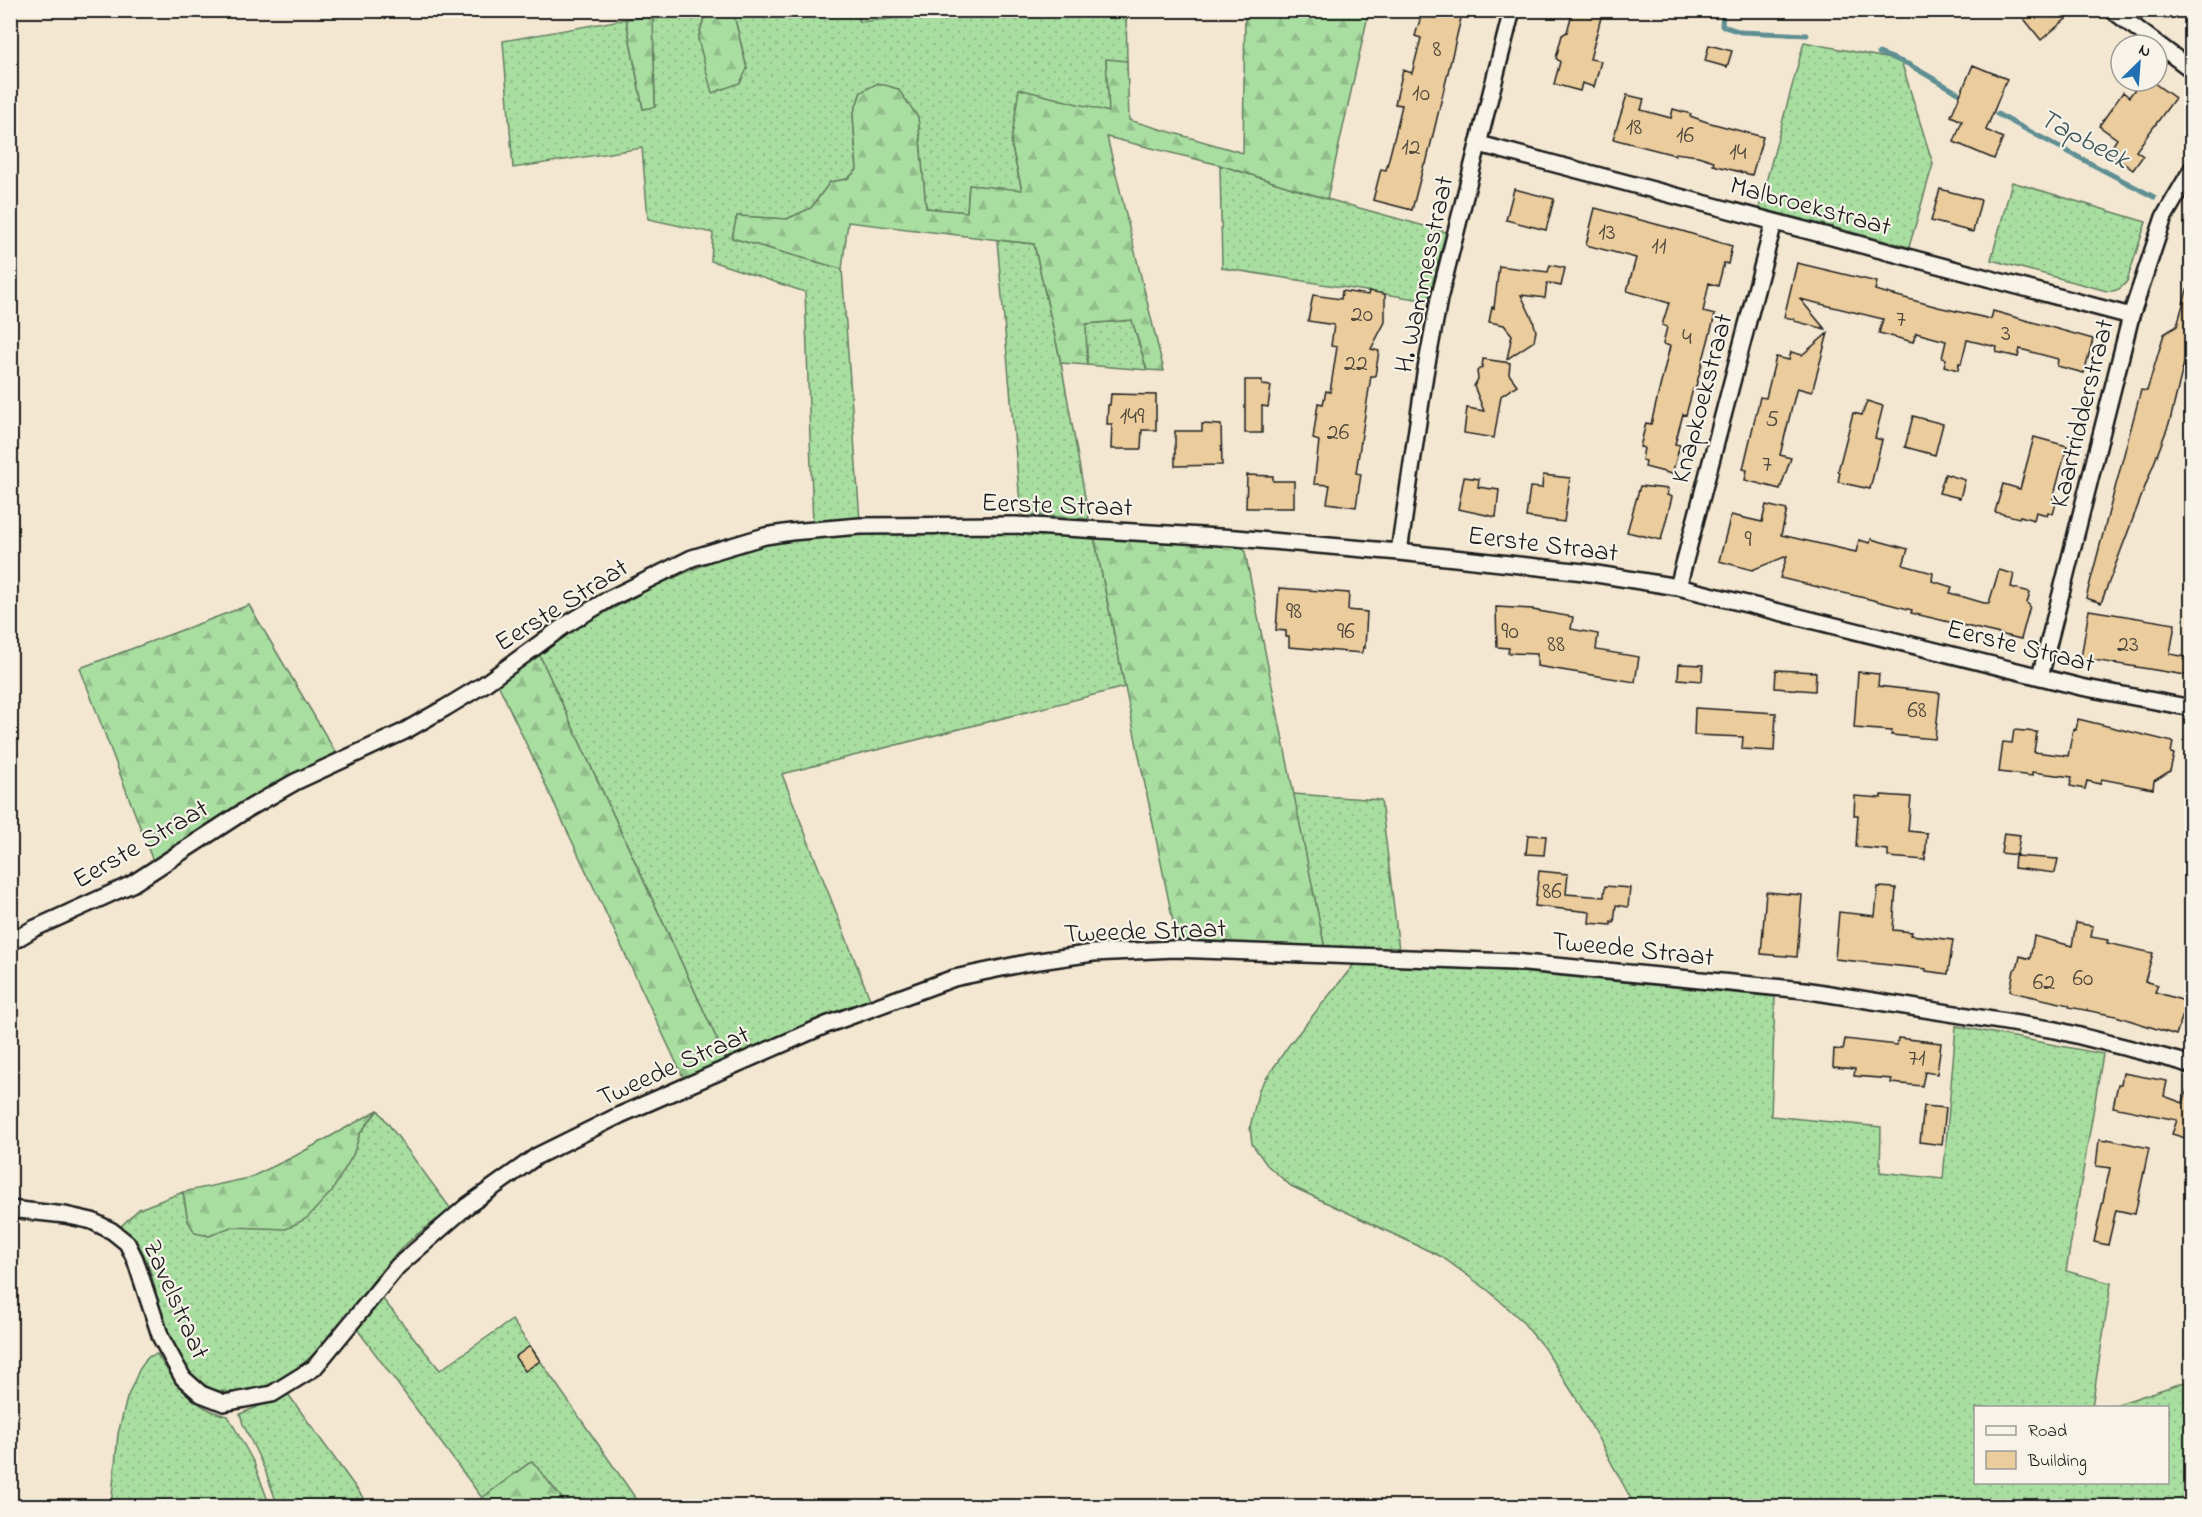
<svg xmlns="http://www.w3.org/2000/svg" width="2202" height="1517" viewBox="0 0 2202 1517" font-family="'Indie Flower',sans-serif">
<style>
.grass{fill:url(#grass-dots);stroke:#627d5e;stroke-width:1.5}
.forest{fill:url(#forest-firs);stroke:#627d5e;stroke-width:1.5}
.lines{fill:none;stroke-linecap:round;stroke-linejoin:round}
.stream{stroke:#5e8f93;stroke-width:5}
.building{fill:#eacc9d;stroke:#1c1c1c;stroke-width:1.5}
.minor-casing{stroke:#1c1c1c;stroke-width:20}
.minor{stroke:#f7f3e8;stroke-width:15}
.labels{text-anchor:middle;stroke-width:4.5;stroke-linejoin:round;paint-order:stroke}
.number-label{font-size:24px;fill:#50483c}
.street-label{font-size:27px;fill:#1c1c1c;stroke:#f7f3e8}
.water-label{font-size:28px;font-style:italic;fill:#3d5557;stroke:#f7f3e8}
</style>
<defs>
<pattern id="grass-dots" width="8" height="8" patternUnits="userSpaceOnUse" patternTransform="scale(1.5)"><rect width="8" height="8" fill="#a9dea1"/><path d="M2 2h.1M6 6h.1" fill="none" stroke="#91be8a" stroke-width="1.8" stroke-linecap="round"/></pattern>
<pattern id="forest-firs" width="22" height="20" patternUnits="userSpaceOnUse" patternTransform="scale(1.5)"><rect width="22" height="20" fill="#a9dea1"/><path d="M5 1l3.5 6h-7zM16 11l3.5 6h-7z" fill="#91be8a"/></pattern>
</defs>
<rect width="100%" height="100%" fill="#f3e7d2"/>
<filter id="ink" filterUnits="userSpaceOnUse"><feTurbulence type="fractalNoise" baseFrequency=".0167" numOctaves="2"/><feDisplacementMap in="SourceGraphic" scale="12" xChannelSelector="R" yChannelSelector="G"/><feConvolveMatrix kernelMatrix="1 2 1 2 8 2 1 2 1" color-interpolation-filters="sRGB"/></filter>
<g filter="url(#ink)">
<path class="grass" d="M915 10 1126 11 1127 61 1106 60 1110 112 1011 143 1022 191 969 185 967 212 926 208 918 117 861 92 853 115 857 170 847 179 830 182 811 208 787 219 737 216 732 238 842 269 860 521 813 525 805 292 711 261 713 233 648 219 642 148 513 168 503 41 626 19 643 109 655 106 653 17 681 11H706L698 39 747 69 733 11H856L859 21 916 15Z
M1804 42 1901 61 1933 164 1909 247 1759 208Z
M1220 165 1327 199 1446 232 1428 301 1222 268Z
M2012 182 2146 222 2127 281C2122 289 2116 292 2107 291L1991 260Z
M997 240 1034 244 1061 363 1089 519 1021 514Z
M1132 320 1147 370 1087 365 1086 324Z
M1016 530 1094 536 1125 687 782 774 870 999 726 1059 539 654 580 626 659 584 748 546 797 535Z
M1293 794 1381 800 1399 950 1325 949Z
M1356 962 1509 971 1775 997 1771 1116 1881 1127 1880 1172 1943 1179 1956 1026 2103 1054 2066 1271 2111 1283 2092 1407 1976 1408V1482H2168V1408L2109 1407 2191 1380V1506H1635L1576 1398 1544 1348 1521 1320 1489 1291 1442 1257 1291 1186 1267 1165 1252 1144 1250 1127 1259 1089 1289 1045Z
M378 1110 451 1209C434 1222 416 1234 401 1249 351 1298 310 1395 229 1392 204 1391 184 1373 173 1351 156 1318 158 1268 134 1239 130 1235 125 1231 120 1227L139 1209 183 1192 188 1221 209 1236 231 1227H254L353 1155 360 1133Z
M382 1298 440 1370 512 1320 641 1506H568L532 1461 482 1498 357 1329Z
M157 1354C173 1381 195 1410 228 1416L254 1463 270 1506H111L118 1434 127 1398 139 1370 148 1357Z
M288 1394 369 1506H278L265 1470 243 1424 240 1414Z"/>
<path class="forest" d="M706 11H733L747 69 740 83 712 93 698 39Z
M856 11H915L916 16 860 22Z
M1245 11H1369L1327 199 1220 165 1107 137 1164 371 1147 370 1132 320 1086 324 1087 365 1061 363 1034 244 848 222 842 269 732 238 737 216 787 219 811 208 830 182 847 179 857 170 853 115 861 92 878 83 898 89 918 117 926 208 967 212 969 185 1022 190 1011 143 1019 89 1109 112 1106 59 1127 61 1129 120 1243 153Z
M653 17 655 107 643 109 626 19Z
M1094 536 1244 547 1325 949 1177 941Z
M249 605 336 753 238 805 154 864 80 668Z
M539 654 726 1059 684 1079 498 684Z
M378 1110 360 1133 353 1155 332 1191 307 1218 286 1229 231 1227 209 1236 195 1233 188 1221 183 1192 249 1178 295 1156Z
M532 1461 568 1506H489L482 1498Z"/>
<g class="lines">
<path class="stream" d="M1723 10 1722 26 1741 32 1807 35
M1879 53 1908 64 1958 93
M1997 114 2154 197"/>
</g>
<path class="building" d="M1423 10H1463L1426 164H1424L1412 210 1373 200 1381 169 1386 170 1395 135 1402 105 1395 104 1403 70 1412 73 1421 38 1415 36Z
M1573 10H1603L1590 59 1601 61 1594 87 1582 83 1580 91 1554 84 1560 62 1556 58 1562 35 1567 32Z
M2017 10H2077L2041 40Z
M1709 45 1732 51 1727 67 1705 61Z
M1973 65 2007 79 1986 130 2003 138 1994 159 1954 142 1962 121 1951 116Z
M2141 81H2151L2175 98 2136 151 2143 156 2133 170 2112 155 2118 148 2113 145 2117 139 2099 126 2123 92 2129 97Z
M1627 95 1644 99 1641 110 1671 118 1673 109 1691 114 1690 116 1707 122 1763 137 1752 175 1713 165 1714 161 1698 156 1675 153V155L1613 139Z
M1514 189 1554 199 1546 230 1506 220Z
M1940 189 1981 200 1973 232 1931 221Z
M1595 208 1682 231 1732 246 1728 264 1724 263 1718 286 1709 283 1703 312 1715 315 1695 390 1693 389 1686 415 1683 414 1675 444 1680 445 1672 474 1645 467 1646 461 1642 460 1644 448 1640 447 1646 423 1651 424 1670 346 1663 344 1667 327 1662 325 1669 303 1627 291 1636 258 1586 245Z
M1797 263 1877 282 1875 290 1938 307 1991 319 1993 311 2093 339 2084 373 2057 366 2058 359 2020 349 2018 357 1996 352 1997 347 1967 340 1961 364 1959 363 1958 370 1944 366 1946 359 1942 358 1946 341 1916 333 1913 342 1879 333 1883 319 1800 299 1825 329 1794 321V319L1784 317Z
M1550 265 1565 268 1561 286 1547 283 1545 298 1521 295 1533 320 1536 331 1534 341 1507 359 1512 335 1504 325 1489 322 1492 307 1494 308 1499 266 1548 272Z
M2187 290 2192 291V360L2185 359 2170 421 2101 603 2086 598 2141 390 2147 391 2164 334 2177 326Z
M1342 291 1368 295 1369 291 1385 294V322L1371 349 1379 351 1375 376H1371L1356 473 1361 474 1356 507 1327 503 1330 485 1314 484 1319 441 1313 439 1318 403 1323 404 1326 391 1330 392 1337 347 1331 346 1334 325 1308 321 1313 295 1341 299Z
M1828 333 1812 392 1797 388 1796 391 1780 455 1791 458 1780 489 1745 480 1747 470 1743 469 1760 397 1766 398 1776 357 1789 360 1791 352 1802 355Z
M1483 359 1510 363 1509 374 1517 385 1501 396 1494 438 1464 433 1467 408 1484 411 1474 386 1478 379 1477 371 1482 367Z
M1245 380H1262V385L1271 386 1268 407 1262 406V433H1245Z
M1111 394 1156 395V430H1142L1141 449H1111L1112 424H1107L1108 405H1110Z
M1867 401 1883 406 1875 438 1882 440 1870 489 1838 482 1840 472 1838 471 1853 413 1862 415Z
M1913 416 1943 424 1935 455 1905 447Z
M1202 424 1221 425 1222 465 1175 466V431H1202Z
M2034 437 2067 446 2053 499 2057 500 2053 514 2048 512 2047 515 2036 512 2034 520 2020 516 2019 518 1995 512 2003 484 2020 489Z
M1945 474 1965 480 1960 498 1939 493Z
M1247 475 1273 476V481H1294V508H1246Z
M1543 475 1570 478 1564 522 1526 517 1530 487 1542 488Z
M1464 477 1479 479 1478 487 1499 490 1496 517 1458 509Z
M1640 486 1668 489 1667 495 1672 497 1661 540 1627 532Z
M1766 505 1787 510 1781 535 1856 552 1859 540 1870 543 1871 539 1908 549 1903 565 1933 573 1932 581 1952 587 1950 593 1984 603H1989L1999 570 2014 574 2011 587 2030 592 2027 603 2030 606 2021 639 1911 613 1912 610 1869 599 1780 578 1787 556 1752 570 1719 561 1731 515 1762 522Z
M1279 588 1349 593 1348 610 1367 612 1365 648 1363 647 1362 653 1289 647V637H1286V631L1276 630Z
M1496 607 1533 609V610L1573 617 1571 629 1598 634 1596 650 1639 657 1635 682 1537 666V654L1508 653 1509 648 1497 647Z
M2089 610 2175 624 2170 654 2192 658V676L2081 658Z
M1679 664 1703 665 1702 681 1678 679Z
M1776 670 1816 672 1815 691 1775 688Z
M1858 672 1879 674 1878 686 1940 693 1935 739 1891 735 1892 731 1854 728Z
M1695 708 1776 713 1774 751 1742 749 1743 737 1694 735Z
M2078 719 2173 742 2171 753 2174 754 2170 771 2154 781 2153 789 2102 779 2100 784 2087 781 2085 789 2070 786 2072 777 2032 772V776L1999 772 2003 742 2012 743 2014 730 2037 732 2034 752 2068 756 2073 729 2076 730Z
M1881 795 1911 797 1908 831 1927 833 1925 860 1888 857V850L1856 847 1858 815H1854L1855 796 1881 798Z
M2004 833 2020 835 2017 855 2001 853Z
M1528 835 1546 836 1544 855 1526 854Z
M2015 856 2058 859 2055 873 2014 868Z
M1539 871 1568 874 1566 894 1604 897 1605 886 1630 888 1628 907 1616 905 1614 923 1611 922V925L1589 923 1590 912 1535 906Z
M1878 887 1896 888 1893 930 1912 932 1911 935 1953 940 1948 974 1926 971V969L1835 959 1839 912 1875 916Z
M1766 892 1802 895 1797 957 1761 954Z
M2076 923 2093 926 2091 937 2108 940 2107 943 2153 953 2145 981 2158 985 2155 992 2185 1001 2183 1008 2185 1009 2176 1035 2116 1016 2069 1007V1005L2012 992 2010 990 2014 970 2018 966 2020 956 2030 959 2034 936 2072 946Z
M1898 1038 1941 1043 1937 1074 1925 1072 1922 1086 1891 1083 1892 1079 1854 1076 1855 1069 1833 1067 1834 1049 1843 1050 1845 1039 1897 1045Z
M2123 1073 2167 1081 2164 1096 2183 1103 2189 1084 2192 1085V1140L2172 1134 2177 1120 2113 1107 2118 1084H2121Z
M1924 1106 1946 1108 1942 1145 1920 1142Z
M2107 1139 2149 1148 2135 1214 2116 1210 2108 1245 2094 1242 2110 1168 2096 1166 2099 1140 2107 1141Z
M530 1346 540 1361 525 1371 515 1357Z"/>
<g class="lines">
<g class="minor-casing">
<path id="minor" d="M2112 10 2192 70
M1479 144 2131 316
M1399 552 1425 374 1439 299 1512 10
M1678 587 1774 222
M2040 677 2131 316 2164 217 2192 169
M10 943 33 929 132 884 246 810 295 782 403 732 445 708 483 685 564 626 609 599 692 558 765 536 791 532 860 526 1015 525 1236 538 1399 552 1584 572 1678 587 2081 687 2192 708
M10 1209 65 1215 92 1221 112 1231 127 1243 135 1259 161 1338 183 1378 201 1394 224 1403 272 1394 314 1368 398 1266 467 1206 537 1156 620 1115 826 1025 954 978 1026 963 1093 953 1174 949 1514 962 1804 990 2056 1030 2179 1061 2192 1066"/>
</g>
<use href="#minor" class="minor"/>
</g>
</g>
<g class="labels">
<g class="number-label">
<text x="1437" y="56">8</text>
<text x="1421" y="100">10</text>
<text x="1634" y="134">18</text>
<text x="1685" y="142">16</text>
<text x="1411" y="154">12</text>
<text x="1738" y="159">14</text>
<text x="1607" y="239">13</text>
<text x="1659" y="253">11</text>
<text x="1362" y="321">20</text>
<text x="1901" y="326">7</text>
<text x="2006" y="340">3</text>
<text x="1687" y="344">4</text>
<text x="1356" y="370">22</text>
<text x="1132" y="423">149</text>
<text x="1772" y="426">5</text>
<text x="1338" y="439">26</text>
<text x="1767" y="471">7</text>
<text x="1748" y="546">9</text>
<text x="1294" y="618">98</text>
<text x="1346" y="638">96</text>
<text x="1510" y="638">90</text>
<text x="1556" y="651">88</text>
<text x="2128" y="651">23</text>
<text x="1917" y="717">68</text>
<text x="1552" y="898">86</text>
<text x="2083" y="985">60</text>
<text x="2044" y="989">62</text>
<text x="1917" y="1065">71</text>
</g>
<g class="street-label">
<text transform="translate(1811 205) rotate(15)" y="9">Malbroekstraat</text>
<text transform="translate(1423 274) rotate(-78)" y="9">H. Wammesstraat</text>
<text transform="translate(1701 398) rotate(-75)" y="9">Knapkoekstraat</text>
<text transform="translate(2081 413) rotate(-76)" y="9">Kaartridderstraat</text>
<text transform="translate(1057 504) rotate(2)" y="9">Eerste Straat</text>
<text transform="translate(1543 543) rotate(7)" y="9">Eerste Straat</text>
<text transform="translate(561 604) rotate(-32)" y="9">Eerste Straat</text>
<text transform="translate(2021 645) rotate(14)" y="9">Eerste Straat</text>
<text transform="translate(140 843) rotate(-30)" y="9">Eerste Straat</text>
<text transform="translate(1145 930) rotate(-2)" y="9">Tweede Straat</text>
<text transform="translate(1633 948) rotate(6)" y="9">Tweede Straat</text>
<text transform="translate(673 1065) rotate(-24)" y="9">Tweede Straat</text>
<text transform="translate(177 1299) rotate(66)" y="9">Zavelstraat</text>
</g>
<g class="water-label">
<text transform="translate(2085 137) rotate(28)" y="10">Tapbeek</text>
</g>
</g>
<rect width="2202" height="1517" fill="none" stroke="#f7f3e8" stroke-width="36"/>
<rect x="18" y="18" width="2166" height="1481" fill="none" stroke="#1c1c1c" stroke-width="2" filter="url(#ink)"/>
<rect x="1974" y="1406" width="195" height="78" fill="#f7f3e8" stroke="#9f9d96" stroke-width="1.5"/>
<rect x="1986" y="1426" width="30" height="9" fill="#f7f3e8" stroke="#9f9d96" stroke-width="1.5"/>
<text x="2028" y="1436" font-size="18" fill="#1c1c1c">Road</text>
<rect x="1986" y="1451" width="30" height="18" fill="#eacc9d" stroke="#9f9d96" stroke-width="1.5"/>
<text x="2028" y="1466" font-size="18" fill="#1c1c1c">Building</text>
<g transform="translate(2139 63) rotate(25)"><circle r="28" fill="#f7f3e8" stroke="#9f9d96" stroke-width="1.5"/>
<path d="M0-4.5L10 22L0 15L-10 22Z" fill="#1f6fb2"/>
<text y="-9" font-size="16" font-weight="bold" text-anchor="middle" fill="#1c1c1c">N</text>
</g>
</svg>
